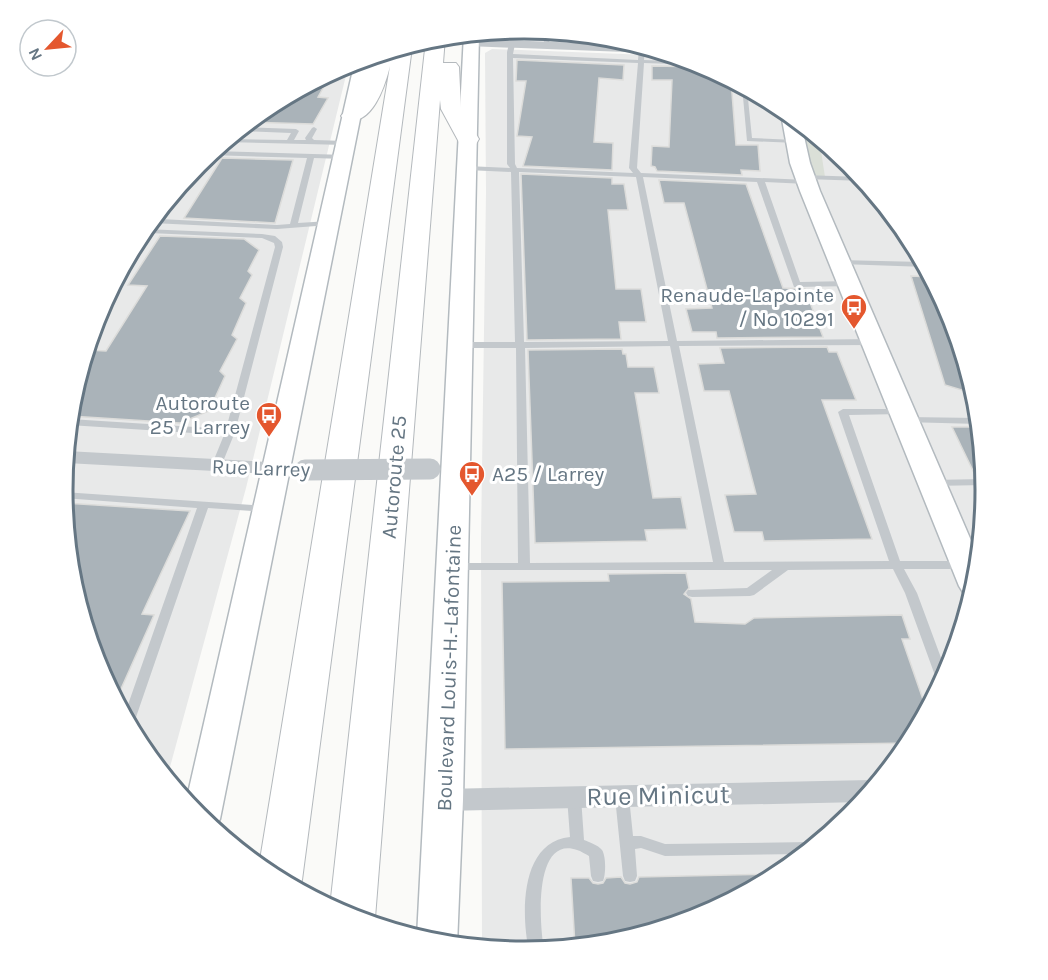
<svg xmlns="http://www.w3.org/2000/svg" width="1048" height="980" viewBox="0 0 1048 980" font-family="Karla,sans-serif">
<style>
.built{fill:#e8e9e9}
.green{fill:#dadfd7}
.building{fill:#aab3b9;stroke:#dcdcda;stroke-width:1.5}
.lines{fill:none;stroke-linecap:round;stroke-linejoin:round}
.secondary-casing{stroke:#b3babf;stroke-width:3}
.highway-casing{stroke:#b4b9bd;stroke-width:2}
.lane{fill:#c3c8cc;fill-rule:evenodd}
.street{fill:#c3c8cc;fill-rule:evenodd}
.secondary{fill:#fff;fill-rule:evenodd}
.highway{fill:#fff;fill-rule:evenodd}
.street-bridge{stroke:#c3c8cc;stroke-width:21}
.labels{text-anchor:middle;stroke-width:6;stroke-linejoin:round;paint-order:stroke}
.poi-label{font-size:21px;fill:#657683;stroke:#fff;text-anchor:end}
.street-label{font-size:21px;fill:#657683;stroke:#fff}
.near-street-label{font-size:26px;fill:#657683;stroke:#fff}
.rim{fill:none;stroke:#657683;stroke-width:3}
</style>
<rect width="100%" height="100%" fill="#fafaf8"/>
<path class="built" d="M524 29 614 37 630 42 485 36V32Z
M492 49 674 56 701 64 781 106 851 164 908 234 950 314 977 400 985 490 977 580 950 667 908 747 850 817 780 874 700 916 614 943 524 951 482 947 481 540 486 192 485 53Z
M349 63 246 488 167 778 140 746 98 666 71 580 63 490 71 400 98 313 140 233 198 163 268 106Z"/>
<path class="green" d="M790 114 819 138 825 177H806Z"/>
<path class="building" d="M517 60 624 65 623 80 599 78 594 142 613 143 612 170 523 166 532 137 517 136 526 81H516Z
M652 66 708 67 731 80 736 145H758L760 171 741 170 742 175 657 171 655 167 651 166 652 146 669 147 672 80H652Z
M332 72 318 97 328 98 313 124 249 122 268 106Z
M222 158 293 160 275 223 184 218Z
M521 174 612 178V184H624L628 210H608L616 289H641L646 322H619L621 339 527 340Z
M659 180 746 184 783 288 805 289 823 337 717 338 716 332H692L686 309 712 308 684 203H664Z
M160 236 244 239 259 250 248 271 252 275 240 298 246 303 232 335 237 339 220 371 225 376 209 411 180 423 70 416 71 400 87 350 106 351 147 286 128 285Z
M911 276 931 277 950 314 975 394 945 385Z
M827 347 829 352H837L856 400H822L872 539 764 541 762 532H734L725 495 756 494 729 391H704L698 364 724 363 720 348Z
M622 349 623 354H626L628 367H654L659 393H635L653 498 681 497 687 529 645 530 647 541 535 543 528 350Z
M952 427H979L984 477H976Z
M64 503 190 511 142 614 154 615 116 700 98 666 71 580Z
M686 573 689 588 684 594 691 599 695 622 745 624 754 618 902 615 910 639H902L927 711 910 743 505 749 502 582 609 581 608 574Z
M779 874 700 916 614 943 575 946 571 878H589L593 883 598 884 603 883 606 878 621 877 625 883 630 884 637 882 639 877Z"/>
<g class="lines">
<g class="secondary-casing">
<path id="secondary" d="M479 33 463 800 457 945 434 943 417 937 464 34Z
M371 57 372 59 220 819 214 830 197 816 186 802 355 61Z
M785 110 801 123 810 163 820 191 979 559 977 580 972 596 964 594 959 586 800 191 790 163 781 114Z"/>
</g>
<g class="highway-casing">
<path id="highway" d="M434 37H445L443 63H456L459 67 461 109 479 139 476 144 468 146 460 144 441 109 440 100 375 918 373 924 347 916 330 907 426 40Z
M411 44 412 47 302 880 297 890 259 866 390 66C385 86 372 127 345 120L341 116 362 92 374 55Z"/>
</g>
<path class="lane" d="M506 31 550 34 549 45 546 47 543 45 545 37 509 35 507 44 502 45 503 33Z
M564 32 570 33 569 35 601 37 604 39 601 41 566 38 563 36Z
M512 42 515 44 513 54 638 60 639 49 642 47 645 49 644 60 695 62 703 65 644 63 637 168 641 173 807 180 811 182 807 184 765 182 800 282 850 281 854 284 853 286 794 287 757 182 643 177 677 341 874 339 878 342 874 345 679 346 724 562 889 561 838 412 843 409H905L907 411 905 413 902 414 849 415 900 561H965L969 562 971 565 969 568 965 569H904L917 593 947 674 941 685 937 681 905 593 893 569 788 570 754 595 750 596 692 597 688 596 686 593 688 590 747 588 772 570H450L448 567 450 564 454 563H518L516 348H461L456 345 461 342H515L511 172 467 170 463 168 467 166 510 168 507 164V52L509 44ZM513 58 638 63 629 168 633 173 517 168 515 164ZM519 172 636 177 668 341 524 342ZM670 346 713 562 530 563 525 348Z
M742 86 747 89 752 138 795 140 798 142 797 143 747 141Z
M242 127 296 129 299 131 294 140H306L305 138 312 128 314 127 317 129 312 138 314 140 346 141 349 143 346 145 224 142 228 139 287 140 291 133 238 131Z
M213 151 346 155V159H343L314 158 298 223 329 221 333 223 329 225 277 229 152 223 151 221 153 218 179 186 181 188 160 219 277 225 290 224 307 158 209 155Z
M803 175 861 177 864 181 806 179 802 177Z
M144 229 262 234 275 236 282 242 283 247 235 432 220 469 216 470 211 467 224 435 69 425 70 419 226 429 275 247 274 243 262 238 149 233 130 261H126Z
M838 260 923 262 926 267 841 264 837 262Z
M907 417 978 418 979 424 904 422 902 420 904 418Z
M984 479 985 485 932 486 927 483 932 480Z
M63 492 266 506 271 509 266 512 208 508 134 723 130 727 124 716 197 508 63 498Z
M854 785 859 787 863 801 854 811 851 807 847 791 849 787Z
M574 791 579 793 581 797 584 840C589 842 598 845 602 850 606 856 606 874 603 881L598 882 593 881 591 876 589 856C585 854 581 851 577 850 532 835 540 928 544 950L529 951C521 914 520 842 570 837L567 797 569 793Z
M622 791 627 793 629 797 633 836H641L665 844 811 842 816 844 804 854 665 856 641 848 635 849 637 876 635 881 630 882 625 881 623 876 615 797 617 793Z"/>
<path class="street" d="M471 39 639 45 657 50 652 53 467 46 465 43Z
M66 451 305 464 312 465 315 470 312 475 305 476 66 463Z
M871 780 878 782 862 802 444 811 434 808 430 800 434 792 444 789Z"/>
<use href="#secondary" class="secondary"/>
<use href="#highway" class="highway"/>
<path class="street-bridge" d="M305 470 430 469"/>
</g>
<defs>
<g id="bus-pin" transform="scale(1.35)"><path d="M0 17L-7.5 6A9.5 9.5 0 1 1 7.5 6Z" fill="#e4572e" stroke="#fff"/><path d="M-5-6H5V4H4V6H2V4H-2V6H-4V4H-5ZM-3.5-4V0h7V-4ZM-3.5 1.2v1.5H-2V1.2ZM2 1.2v1.5H3.5V1.2Z" fill="#fff"/></g>
</defs>
<g fill-rule="evenodd">
<use href="#bus-pin" x="854" y="307"/>
<use href="#bus-pin" x="269" y="415"/>
<use href="#bus-pin" x="472" y="474"/>
</g>
<g class="labels">
<g class="poi-label">
<text x="834" y="302">Renaude-Lapointe<tspan x="834" dy="24">/ No 10291</tspan></text>
<text x="250" y="410">Autoroute<tspan x="250" dy="24">25 / Larrey</tspan></text>
<text x="492" y="481" text-anchor="start">A25 / Larrey</text>
</g>
<g class="street-label">
<text transform="translate(261 468) rotate(2)" y="7">Rue Larrey</text>
<text transform="translate(394 477) rotate(-85)" y="7">Autoroute 25</text>
<text transform="translate(449 668) rotate(-88)" y="7">Boulevard Louis-H.-Lafontaine</text>
</g>
<g class="near-street-label">
<text transform="translate(658 795) rotate(-1)" y="9">Rue Minicut</text>
</g>
</g>
<path d="M0 0H1048V980H0ZM73 490a451 451 0 1 1 902 0a451 451 0 1 1-902 0Z" fill="#fff" fill-rule="evenodd"/>
<path class="rim" d="M73 490a451 451 0 1 1 902 0a451 451 0 1 1-902 0Z"/>
<g transform="translate(48 48) rotate(244)"><circle r="28" fill="#ffffff" stroke="#c1c8cd" stroke-width="1.5"/>
<path d="M0-4.5L10 22L0 15L-10 22Z" fill="#e4572e"/>
<text y="-9" font-size="16" font-weight="bold" text-anchor="middle" fill="#657683">N</text>
</g>
</svg>
